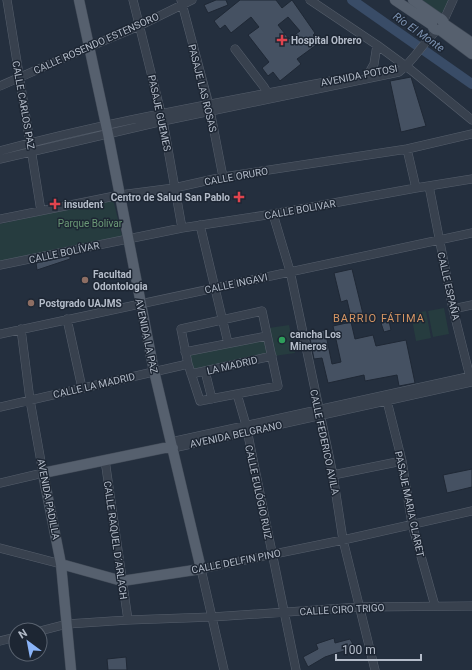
<svg xmlns="http://www.w3.org/2000/svg" width="472" height="670" viewBox="0 0 472 670" font-family="Roboto,sans-serif">
<style>
.green{fill:#263c3f}
.lines{fill:none;stroke-linecap:round;stroke-linejoin:round}
.river{stroke:#394c67;stroke-width:10}
.building{fill:#455162;stroke:#1f2835;fill-rule:evenodd}
.minor-casing{stroke:#565f6c;stroke-width:9}
.major-casing{stroke:#414a57;stroke-width:11}
.minor{stroke:#38414e;stroke-width:8}
.major{stroke:#56606e;stroke-width:10}
.health-dot{fill:#e0444e;stroke:#1d2633;stroke-width:1.5}
.education-dot{fill:#8d6e63;stroke:#1d2633;stroke-width:1.5}
.leisure-dot{fill:#2e9e5b;stroke:#1d2633;stroke-width:1.5}
.labels{text-anchor:middle;stroke-width:3;stroke-linejoin:round;paint-order:stroke}
.poi-label{font-size:10px;font-weight:bold;fill:#b4bcc9;stroke:#1d2633;text-anchor:start}
.street-label{font-size:10px;fill:#b4bcc9;stroke:#1d2633}
.park-label{font-size:10px;fill:#6b9a76;stroke:#1d2633}
.water-label{font-size:11px;font-style:italic;fill:#7c92b1;stroke:#1d2633}
.neighbourhood-label{font-size:11px;letter-spacing:1px;fill:#d59563;stroke:#1d2633}
</style>
<rect width="100%" height="100%" fill="#242f3e"/>
<path class="green" d="M421 0H449L445 10 441 13 438 12Z
M113 199 122 236 0 261V224Z
M444 308 449 334 433 337 428 311Z
M426 311 431 338 416 341 411 314Z
M289 325 295 353 274 356 269 328Z
M267 337 271 355 194 371 189 355Z"/>
<g class="lines">
<path class="river" d="M352 0 472 84"/>
</g>
<path class="building" d="M216 0H226L228 5 208 13 204 5Z
M240 0H276L282 8 292 0 315 33 313 35 319 43 297 59 301 64 280 81 273 72 268 76 262 68 269 62 248 35 259 27 251 17 231 33 225 25 220 29 214 21ZM288 17 300 31 289 39 278 25Z
M411 77 426 126 401 132 390 81Z
M70 256V259L37 270 36 263Z
M352 269 364 318 352 321 347 300 341 302 334 273Z
M389 321 391 330 384 332 381 323Z
M351 322 355 339 373 335 376 346 406 340 415 383 399 386 397 375 365 381 364 375 328 383 322 358 314 359 309 333 325 330 332 364 341 362 333 326Z
M472 469V487L447 493 443 475Z
M334 638 335 643 350 639 355 648 337 653 325 657 308 667 303 657 318 649 316 644Z
M126 657 127 670H108L107 659Z"/>
<g class="lines">
<g class="minor-casing">
<path id="minor" d="M7 0 41 211
M133 0 163 121 182 228
M181 0 209 105 223 177
M310 0 377 45 411 70 472 120
M443 22 453 0
M235 49 264 87 270 97
M370 78 369 73 374 64 377 45
M0 86 89 47 139 26 192 0
M407 149 416 188
M0 151C110 121 224 102 336 80
M0 159 163 121 399 72C414 60 423 43 437 30
M429 186 453 309 471 381
M273 214 290 271 333 475 343 540 375 670
M0 219 120 195 174 188 223 177 407 149 472 134
M200 225 228 343
M0 265 182 228 273 214 416 188 472 179
M453 309 472 305
M262 311 278 386 200 401 188 364 181 329Z
M67 319 82 388
M0 334 472 233
M185 352 267 336
M205 371 212 399
M191 374 272 356
M237 394 246 425 296 670
M387 401 402 461 412 524 435 606
M0 407 188 364
M171 442 472 376
M173 448 472 382
M105 460 128 620
M333 475 402 461
M0 483 43 473 30 400 21 329
M0 548 61 564
M40 631 67 624 128 620 212 617 360 607 472 606
M0 641 16 637
M224 670 201 569 343 540 472 511"/>
</g>
<g class="major-casing">
<path id="major" d="M395 0 432 25
M413 0 439 18
M432 24a6 6 0 1 1 12 0a6 6 0 1 1-12 0Z
M443 23 472 43
M440 30 472 54
M61 564 122 581 201 569 154 371 108 134 79 0
M71 670 61 564 43 473 164 448H173"/>
</g>
<use href="#minor" class="minor"/>
<use href="#major" class="major"/>
</g>
<g class="health-dot">
<path d="M280 34h4v4h4v4h-4v4h-4v-4h-4v-4h4z"/>
<path d="M237 191h4v4h4v4h-4v4h-4v-4h-4v-4h4z"/>
<path d="M53 198h4v4h4v4h-4v4h-4v-4h-4v-4h4z"/>
</g>
<g class="education-dot">
<circle cx="85" cy="280" r="4"/>
<circle cx="31" cy="303" r="4"/>
</g>
<circle class="leisure-dot" cx="282" cy="340" r="4"/>
<g class="labels">
<g class="poi-label">
<text x="291" y="44">Hospital Obrero</text>
<text x="230" y="201" text-anchor="end">Centro de Salud San Pablo</text>
<text x="64" y="208">insudent</text>
<text x="93" y="278">Facultad<tspan x="93" dy="12">Odontologia</tspan></text>
<text x="39" y="307">Postgrado UAJMS</text>
<text x="290" y="338">cancha Los<tspan x="290" dy="12">Mineros</tspan></text>
</g>
<g class="street-label">
<text transform="translate(96 43) rotate(-24)" y="4">CALLE ROSENDO ESTENSORO</text>
<text transform="translate(359 75) rotate(-11)" y="4">AVENIDA POTOSI</text>
<text transform="translate(203 88) rotate(76)" y="4">PASAJE LAS ROSAS</text>
<text transform="translate(24 105) rotate(80)" y="4">CALLE CARLOS PAZ</text>
<text transform="translate(160 113) rotate(78)" y="4">PASAJE GUEMES</text>
<text transform="translate(236 176) rotate(-10)" y="4">CALLE ORURO</text>
<text transform="translate(300 209) rotate(-10)" y="4">CALLE BOLIVAR</text>
<text transform="translate(64 252) rotate(-12)" y="4">CALLE BOLÍVAR</text>
<text transform="translate(236 283) rotate(-12)" y="4">CALLE INGAVI</text>
<text transform="translate(449 286) rotate(77)" y="4">CALLE ESPAÑA</text>
<text transform="translate(147 336) rotate(78)" y="4">AVENIDA LA PAZ</text>
<text transform="translate(232 365) rotate(-13)" y="4">LA MADRID</text>
<text transform="translate(94 385) rotate(-13)" y="4">CALLE LA MADRID</text>
<text transform="translate(236 434) rotate(-12)" y="4">AVENIDA BELGRANO</text>
<text transform="translate(325 442) rotate(78)" y="4">CALLE FEDERICO AVILA</text>
<text transform="translate(259 492) rotate(78)" y="4">CALLE EULÓGIO RUIZ</text>
<text transform="translate(49 499) rotate(79)" y="4">AVENIDA PADILLA</text>
<text transform="translate(410 504) rotate(78)" y="4">PASAJE MARIA CLARET</text>
<text transform="translate(116 540) rotate(82)" y="4">CALLE RAQUEL D´ARLACH</text>
<text transform="translate(236 561) rotate(-11)" y="4">CALLE DELFIN PINO</text>
<text transform="translate(342 609) rotate(-3)" y="4">CALLE CIRO TRIGO</text>
</g>
<g class="park-label">
<text x="90" y="227">Parque Bolívar</text>
</g>
<g class="water-label">
<text transform="translate(419 32) rotate(35)" y="4">Río El Monte</text>
</g>
<g class="neighbourhood-label">
<text x="379" y="322">BARRIO FÁTIMA</text>
</g>
</g>
<g transform="translate(28 642) rotate(328)"><circle r="19" fill="#1d2633" stroke="#59626f"/>
<path d="M0-3L7 15L0 10L-7 15Z" fill="#8ab4f8"/>
<text y="-6" font-size="11" font-weight="bold" text-anchor="middle" fill="#b4bcc9">N</text>
</g>
<path d="M336 654v6h85v-6" fill="none" stroke="#b4bcc9" stroke-width="2"/>
<text x="342" y="654" font-size="12" fill="#b4bcc9" stroke="#1d2633" stroke-width="3" paint-order="stroke">100 m</text>
</svg>
